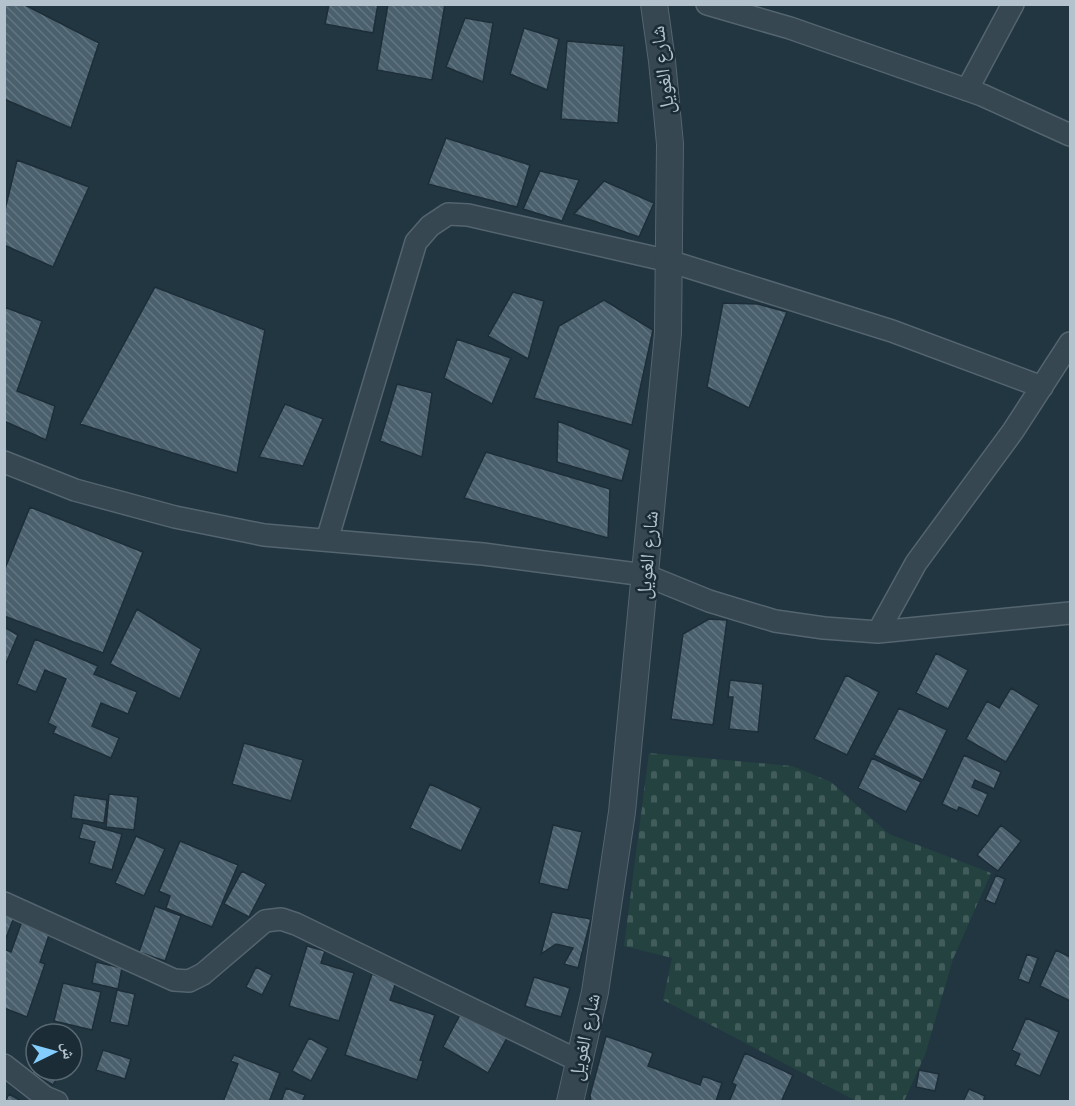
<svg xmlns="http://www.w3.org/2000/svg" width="1075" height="1106" viewBox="0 0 1075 1106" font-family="'Fira Sans','Noto Naskh Arabic',sans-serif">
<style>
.cemetery{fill:url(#cemetery-stones)}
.building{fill:url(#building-back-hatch);stroke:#1d2e38;stroke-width:1.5}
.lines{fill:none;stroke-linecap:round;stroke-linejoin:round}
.minor-casing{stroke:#54656f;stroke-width:24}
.tertiary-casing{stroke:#54656f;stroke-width:28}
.minor{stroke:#364751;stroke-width:21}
.tertiary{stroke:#364751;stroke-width:26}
.labels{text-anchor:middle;stroke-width:5;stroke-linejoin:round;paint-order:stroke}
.street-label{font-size:20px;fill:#b3c2cc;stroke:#1b2c36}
</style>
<defs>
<pattern id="cemetery-stones" width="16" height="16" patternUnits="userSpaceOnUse" patternTransform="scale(1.5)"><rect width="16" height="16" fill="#24423f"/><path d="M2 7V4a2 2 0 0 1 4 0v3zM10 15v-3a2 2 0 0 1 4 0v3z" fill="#415c5a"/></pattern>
<pattern id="building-back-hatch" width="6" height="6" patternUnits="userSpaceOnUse" patternTransform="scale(1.5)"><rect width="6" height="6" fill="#4a606d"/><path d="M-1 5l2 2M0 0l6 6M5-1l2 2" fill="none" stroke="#627581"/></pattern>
</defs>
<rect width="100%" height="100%" fill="#223641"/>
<path class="cemetery" d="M649 753 792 766 831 782 889 834 991 873 953 959 925 1055 904 1101H856L663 1000 672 958 624 946Z"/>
<path class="building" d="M4 4H23L99 43 71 128 4 99Z
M329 4H378L373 33 325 24Z
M388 4H445L432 80 377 70Z
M465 18 493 23 483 82 446 67Z
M524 28 559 39 547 90 510 74Z
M567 41 624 46 618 123 561 119Z
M446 138 530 165 517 207 428 184Z
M17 160 89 187 53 267 4 245V214Z
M540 171 579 180 562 221 523 209Z
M604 181 654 203 639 237 574 214Z
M155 287 265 330 237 473 80 424Z
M513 292 544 301 528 359 488 336Z
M604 300 653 330 632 425 534 398 559 326Z
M723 303 758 304 787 312 749 408 707 387Z
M4 307 42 321 17 391 55 406 46 440 4 421Z
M457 339 511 358 492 404 444 378Z
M397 384 432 393 422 457 380 441Z
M285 404 323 419 303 466 259 457Z
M558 421 630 450 622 481 557 462Z
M486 452 610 489 608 538 464 498Z
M30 507 143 552 103 653 4 616V571Z
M137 609 201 649 180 699 110 664Z
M709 619 727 620 713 725 671 719 683 634Z
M4 627 18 635 4 668Z
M35 639 98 666 94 674 137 692 128 714 101 703 92 726 119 738 111 758 53 733 56 727 48 723 66 679 45 670 36 692 17 684Z
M936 653 968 670 948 709 916 693Z
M846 675 879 692 847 755 814 739Z
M730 680 763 684 758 732 729 729 733 697H728Z
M1011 688 1039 705 1006 762 966 739 987 701 999 708Z
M899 708 947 730 923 780 874 755Z
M244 743 303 760 291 801 232 784Z
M964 755 1001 772 994 789 975 780 972 787 988 794 978 816 959 807 957 811 942 804Z
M872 758 921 782 906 812 858 788Z
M430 784 481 808 461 851 410 828Z
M109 794 138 797 134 830 106 827Z
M74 795 107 800 104 823 71 818Z
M83 823 122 834 112 870 89 863 95 842 79 838Z
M553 825 582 832 568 890 539 883Z
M1001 825 1021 841 998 871 977 855Z
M136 836 165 849 144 896 115 883Z
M180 841 238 865 212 927 166 908 170 896 159 891Z
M242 871 266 884 249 917 224 904Z
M996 875 1005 879 995 904 985 900Z
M155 906 181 916 165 961 139 952Z
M4 909 16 912 4 943Z
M552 912 591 919 578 968 564 964 573 948 556 944 541 954Z
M22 921 50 932 40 962 45 964 27 1017 4 1008V949L11 952Z
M307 946 325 951 321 963 354 973 339 1021 289 1006Z
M1056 950 1070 957V1001L1040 986Z
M1027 954 1038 958 1029 983 1018 979Z
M96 962 122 968 118 989 92 983Z
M256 967 272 975 262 995 246 987Z
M372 974 396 982 390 1000 435 1015 420 1060 423 1061 417 1080 345 1055Z
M534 977 570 988 561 1017 525 1006Z
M63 983 101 992 92 1030 54 1021Z
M117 990 135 994 128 1026 110 1022Z
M462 1011 508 1036 488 1073 443 1047Z
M1026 1018 1059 1032 1040 1076 1015 1065 1020 1054 1012 1050Z
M606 1036 653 1053 648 1066 700 1085 703 1076 722 1083 716 1101 718 1102H591L590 1095Z
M309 1038 328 1048 311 1081 292 1071Z
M103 1050 131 1059 125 1079 96 1070Z
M745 1053 793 1075 781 1102H729L736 1085 732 1083Z
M234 1055 280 1073 269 1102H223L238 1064 231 1061Z
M36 1066V1070H61L53 1085 32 1073Z
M919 1070 939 1074 935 1091 916 1087Z
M286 1088 305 1095 302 1102H281Z
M969 1089 985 1096 983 1102H963Z
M9 1094 23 1102H5Z"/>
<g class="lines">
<g class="minor-casing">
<path id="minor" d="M707 4 790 28 982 95 1070 135
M967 90 1013 4
M4 462 75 490 175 517 264 535 483 554 645 575 709 601 775 621 824 628 878 632 1070 613
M327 540 416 242 430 226 448 214 468 215 669 261 892 331 1042 387
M878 632 916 563 1013 431 1070 343
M4 903 174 980 189 981 203 974 265 921 281 919 296 924 579 1061
M4 1065 45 1097 57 1102"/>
</g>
<g class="tertiary-casing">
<path id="tertiary" d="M570 1102 595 992 622 812 668 333 670 144 662 61 654 4"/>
</g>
<use href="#minor" class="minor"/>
<use href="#tertiary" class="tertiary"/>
</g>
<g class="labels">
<g class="street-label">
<text transform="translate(662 70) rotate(-97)" y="7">شارع الغويل</text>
<text transform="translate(647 555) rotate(-85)" y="7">شارع الغويل</text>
<text transform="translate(584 1037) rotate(-78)" y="7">شارع الغويل</text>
</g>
</g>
<rect width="1075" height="1106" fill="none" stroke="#b3c2cc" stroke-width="12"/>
<g transform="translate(54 1052) rotate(85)"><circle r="28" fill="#1b2c36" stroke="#586872" stroke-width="1.5"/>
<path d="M0-4.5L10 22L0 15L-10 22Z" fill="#84cdff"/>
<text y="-9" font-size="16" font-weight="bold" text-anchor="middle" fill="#b3c2cc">ش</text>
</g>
</svg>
